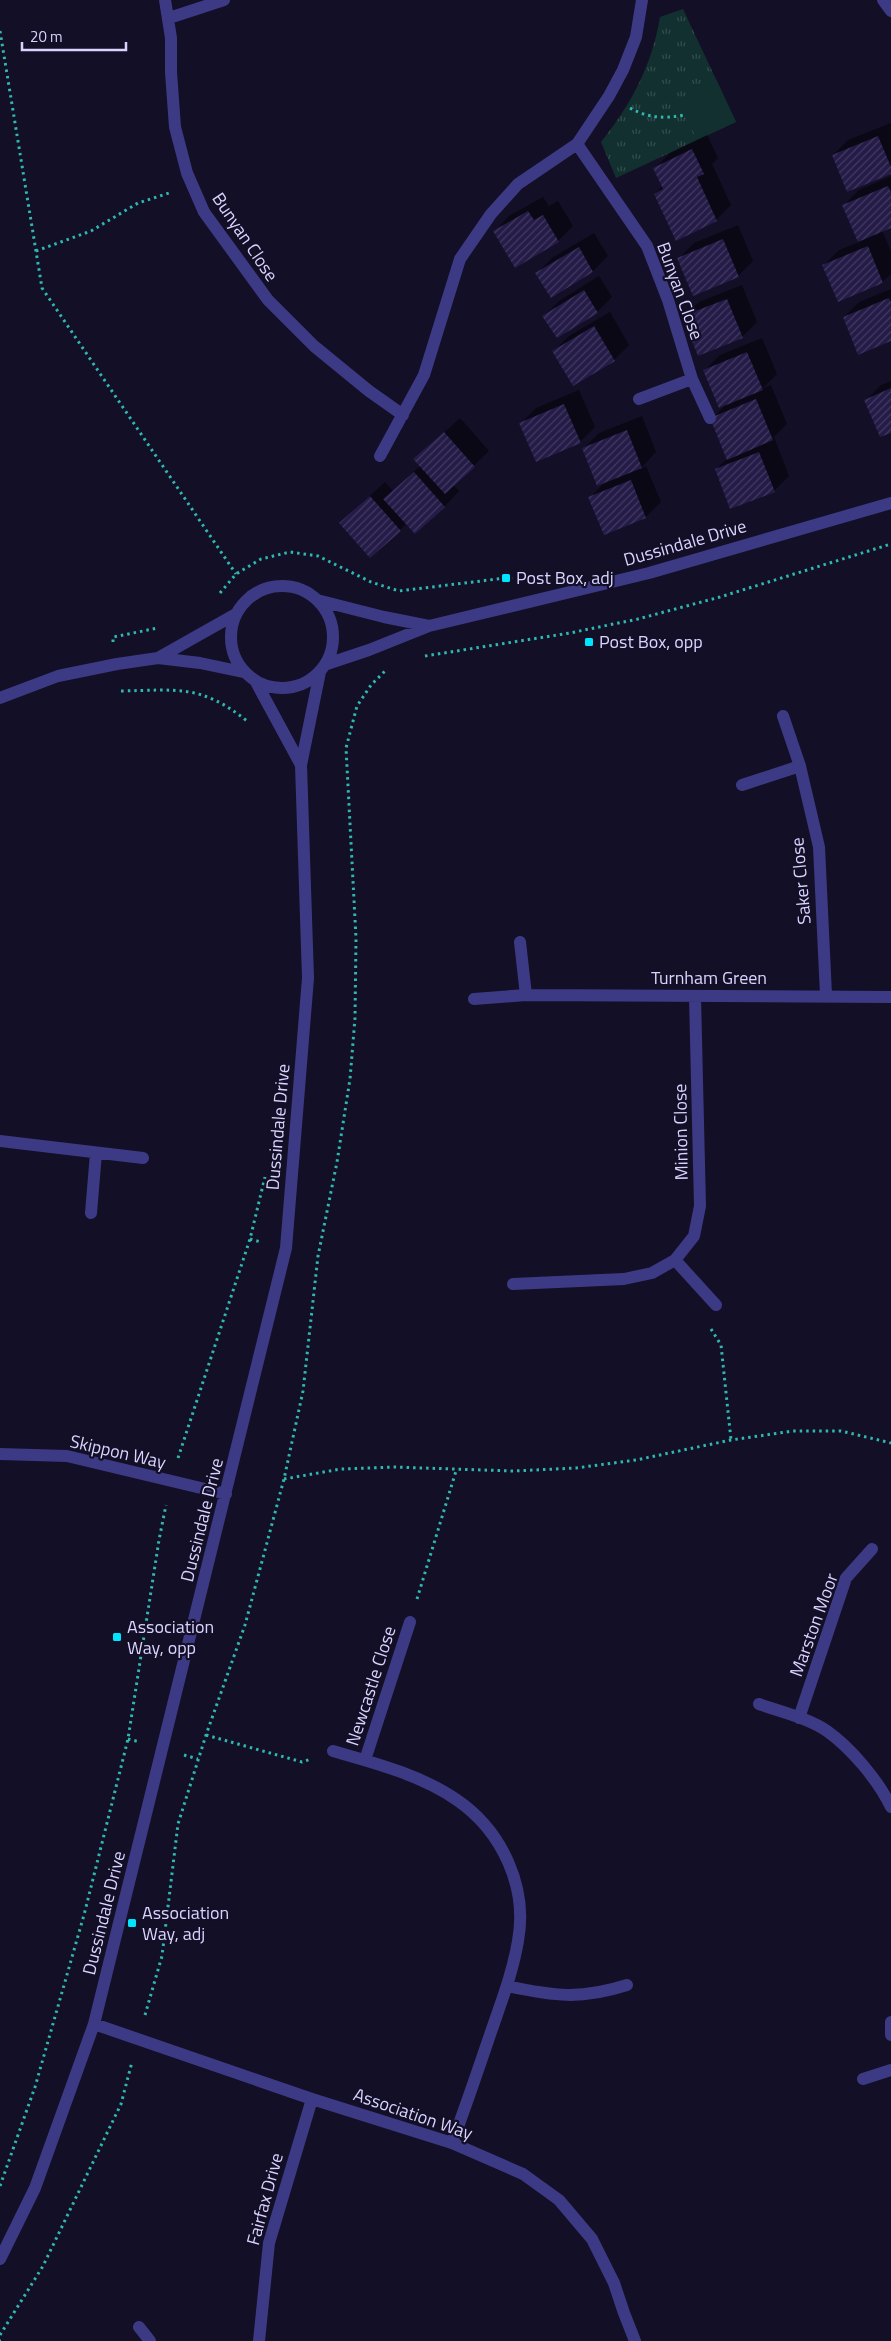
<svg xmlns="http://www.w3.org/2000/svg" width="891" height="2341" viewBox="0 0 891 2341" font-family="'Titillium Web',sans-serif">
<style>
.grass{fill:url(#grass-tufts)}
.park{fill:#12302f}
.shadow{fill:#0007}
.building{fill:url(#building-hatch)}
.lines{fill:none;stroke-linecap:round;stroke-linejoin:round}
.path{stroke:#2fb8b0;stroke-width:3;stroke-dasharray:2.5 4;stroke-linecap:butt}
.service{stroke:#3d3a85;stroke-width:12}
.minor{stroke:#3d3a85;stroke-width:12}
.poi-dot{fill:#00e5ff;stroke:#130f26;stroke-width:2}
.labels{text-anchor:middle;stroke-width:4.5;stroke-linejoin:round;paint-order:stroke}
.street-label{font-size:18px;fill:#d9d4ff;stroke:#130f26}
.poi-label{font-size:18px;fill:#d9d4ff;stroke:#130f26;text-anchor:start}
</style>
<defs>
<pattern id="grass-tufts" width="24" height="20" patternUnits="userSpaceOnUse" patternTransform="scale(1.25)"><rect width="24" height="20" fill="#12302f"/><path d="M3 7l-1-3M5 7V3M7 7l1-3M15 17l-1-3M17 17v-4M19 17l1-3" fill="none" stroke="#344d4e"/></pattern>
<pattern id="building-hatch" width="6" height="6" patternUnits="userSpaceOnUse" patternTransform="scale(1.25)"><rect width="6" height="6" fill="#241b47"/><path d="M-1 1l2-2M0 6l6-6M5 7l2-2" fill="none" stroke="#433b63"/></pattern>
</defs>
<rect width="100%" height="100%" fill="#130f26"/>
<path class="grass" d="M683 9 736 122 616 178 601 142C632 103 652 65 660 17Z"/>
<path class="park" d="M715 77 736 122 697 140 683 110 688 91Z"/>
<path class="shadow" d="M891 123V173L833 155 848 140Z
M707 135 718 158 712 164 731 205 716 220 655 194 663 186 655 168 670 153Z
M891 176V227L882 230 891 252V274L882 282 824 265 839 250 859 242 844 205 859 190Z
M543 197 549 206 558 201 573 226 558 241 495 231 509 216Z
M738 225 753 261 738 276 679 258 694 243Z
M594 233 608 256 593 271 537 273 552 258Z
M599 276 612 297 597 312 544 316 559 301Z
M742 285 757 322 742 337 684 317 699 302Z
M891 289V340L844 317 859 302Z
M610 312 629 345 614 360 554 351 569 336Z
M762 338 777 374 762 389 771 385 787 424 774 437 789 476 774 491 716 469 728 458 712 419 727 403 705 370 720 355Z
M891 381V431L866 400 881 385Z
M579 390 595 427 580 442 521 423 536 408Z
M642 416 656 452 640 469 646 466 661 502 646 517 605 534 590 498 606 481 584 448 599 433Z
M460 418 489 451 453 485 459 491 445 506 415 532 407 523 400 530 341 523 385 482 393 491 421 465 415 459Z"/>
<path class="building" d="M878 136 891 167V174L847 192 832 155Z
M692 149 704 174 697 177 717 221 676 241 654 194 663 189 653 168Z
M888 186 891 192V228L858 242 842 205Z
M528 211 534 220 543 215 559 242 515 268 493 231Z
M723 239 739 277 693 296 677 258Z
M868 246 883 283 838 302 822 265Z
M579 247 593 272 551 298 535 273Z
M584 290 598 313 557 338 542 316Z
M889 298 891 302V341L858 355 843 317Z
M727 299 743 338 698 356 682 316Z
M594 326 615 361 573 386 552 351Z
M747 352 763 390 719 408 703 370Z
M891 388V433L880 437 864 400Z
M756 399 773 440 727 460 710 418Z
M564 404 581 443 536 462 519 423Z
M627 430 642 468 597 486 582 448Z
M444 432 475 467 445 494 413 459Z
M759 452 775 492 730 509 715 469Z
M414 472 445 507 415 534 383 499Z
M631 480 646 518 604 535 588 497Z
M370 496 401 531 370 558 339 523Z"/>
<g class="lines">
<path class="path" d="M0 31 42 288 236 574
M630 108C648 118 664 119 684 115
M36 251 91 231 138 203 169 193
M220 593 236 574 261 559 290 552 318 556 371 582 399 591 522 576
M113 642V637L158 628
M425 656 570 633 638 619 720 597 891 544
M121 691C177 690 201 684 247 721
M250 1239 261 1242
M711 1329 721 1345 731 1440
M178 1458 250 1239 265 1177
M284 1479 341 1469 393 1467 513 1471 576 1468 636 1460 731 1440 793 1431H841L891 1443
M417 1599 456 1471
M206 1735 302 1762 311 1759
M128 1739 140 1742
M184 1755 198 1759
M145 2015 162 1956 178 1824 206 1735 245 1625 284 1479 303 1391 318 1256 337 1162 350 1079 355 1018 356 938 346 748 357 706 371 685 385 671
M0 2186 35 2087 84 1915 128 1739 159 1540 166 1505
M0 2335 43 2266 121 2104 132 2062
M0 2341H1"/>
<path class="service" d="M863 2079 891 2070
M139 2327 150 2341"/>
<path class="minor" d="M165 0 171 38V72L175 127 187 173 204 212 268 300 314 346 369 391 403 415
M883 0 891 11
M169 18 224 0
M577 144 647 246 668 300 692 379 710 418
M639 399 692 379
M380 456 424 375 460 259 491 214 518 184 577 144 609 96 623 70 636 37 642 0
M231 637a51 51 0 1 1 102 0a51 51 0 1 1-102 0Z
M317 600 384 617 429 626
M158 658 236 614
M327 664 369 650 429 626 649 573 891 503
M256 682 301 765
M0 698 58 676 117 664 158 658 200 663 243 672
M783 716 800 766 819 847 826 995
M742 785 800 766
M520 942 526 995
M474 999 526 995 891 997
M0 1141 143 1158
M91 1213 96 1153
M675 1260 716 1305
M513 1284 624 1279 652 1273 675 1260 694 1236 700 1206 695 997
M0 1454 67 1456 226 1494
M759 1704C781 1712 808 1718 827 1731 851 1748 878 1780 891 1807
M799 1718 846 1578 872 1549
M333 1751C375 1763 421 1775 457 1800 502 1831 528 1887 518 1941 513 1971 502 2000 492 2029 479 2067 466 2106 452 2143
M365 1760 410 1622
M507 1986C554 1996 580 2000 627 1985
M891 2022V2035
M94 2024 312 2099 452 2143 523 2174 559 2200 592 2239 614 2283 624 2313 635 2341
M0 2259 35 2188 94 2024 286 1248 308 978 301 765 320 672
M259 2341 269 2243 312 2099"/>
</g>
<g class="poi-dot">
<rect x="501" y="573" width="10" height="10" rx="2.5"/>
<rect x="584" y="637" width="10" height="10" rx="2.5"/>
<rect x="112" y="1632" width="10" height="10" rx="2.5"/>
<rect x="127" y="1918" width="10" height="10" rx="2.5"/>
</g>
<g class="labels">
<g class="street-label">
<text transform="translate(245 237) rotate(56)" y="6">Bunyan Close</text>
<text transform="translate(680 291) rotate(70)" y="6">Bunyan Close</text>
<text transform="translate(685 543) rotate(-16)" y="6">Dussindale Drive</text>
<text transform="translate(801 881) rotate(-95)" y="6">Saker Close</text>
<text x="709" y="984">Turnham Green</text>
<text transform="translate(278 1127) rotate(-85)" y="6">Dussindale Drive</text>
<text transform="translate(681 1132) rotate(-91)" y="6">Minion Close</text>
<text transform="translate(118 1452) rotate(13)" y="6">Skippon Way</text>
<text transform="translate(202 1520) rotate(-76)" y="6">Dussindale Drive</text>
<text transform="translate(814 1625) rotate(-70)" y="6">Marston Moor</text>
<text transform="translate(371 1686) rotate(-72)" y="6">Newcastle Close</text>
<text transform="translate(104 1913) rotate(-76)" y="6">Dussindale Drive</text>
<text transform="translate(413 2114) rotate(19)" y="6">Association Way</text>
<text transform="translate(265 2199) rotate(-75)" y="6">Fairfax Drive</text>
</g>
<g class="poi-label">
<text x="516" y="584">Post Box, adj</text>
<text x="599" y="648">Post Box, opp</text>
<text x="127" y="1633">Association<tspan x="127" dy="21">Way, opp</tspan></text>
<text x="142" y="1919">Association<tspan x="142" dy="21">Way, adj</tspan></text>
</g>
</g>
<path d="M22 42v8h104v-8" fill="none" stroke="#d9d4ff" stroke-width="2.5"/>
<text x="30" y="42" font-size="15" fill="#d9d4ff" stroke="#130f26" stroke-width="4" paint-order="stroke">20 m</text>
</svg>
